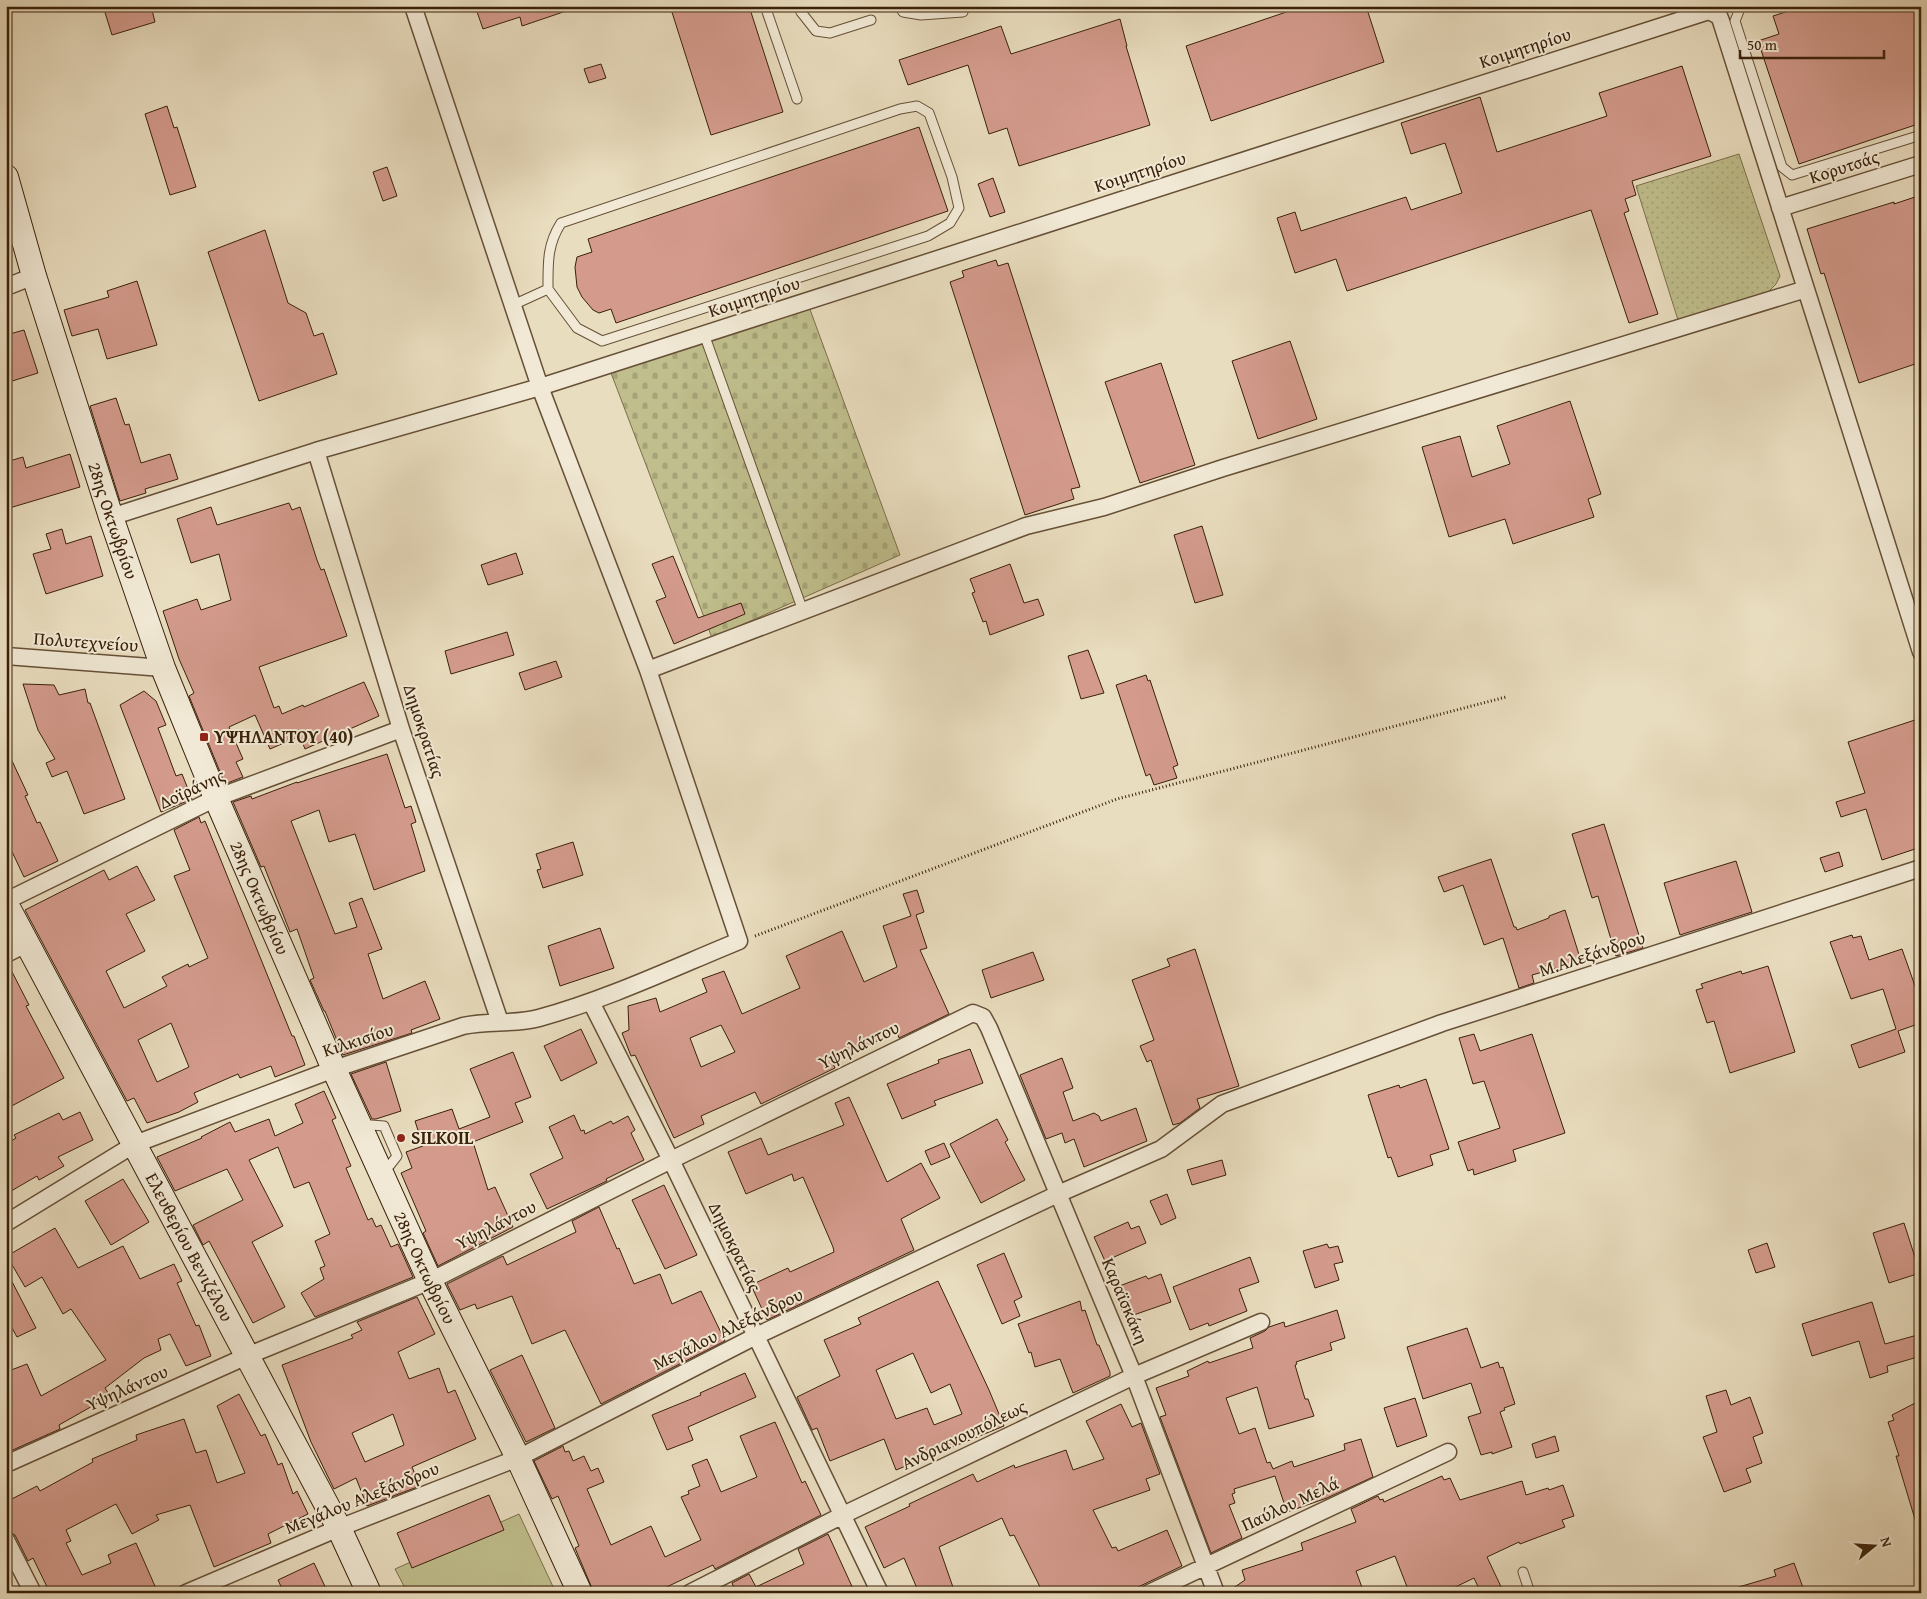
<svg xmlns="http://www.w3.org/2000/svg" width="1927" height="1599" viewBox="0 0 1927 1599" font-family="'Gentium Book Plus',serif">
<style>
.grass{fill:url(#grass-dots);stroke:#7c704b}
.cemetery{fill:url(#cemetery-stones);stroke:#7c704b}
.green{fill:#bfbe8c;stroke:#7c704b}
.building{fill:#d49b8d;stroke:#3a210a;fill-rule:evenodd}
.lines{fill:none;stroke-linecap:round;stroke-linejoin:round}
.lane-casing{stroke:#665037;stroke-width:11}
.street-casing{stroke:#665037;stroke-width:19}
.secondary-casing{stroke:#3a210a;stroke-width:26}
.path{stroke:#3a210a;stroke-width:3;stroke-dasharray:1 2.5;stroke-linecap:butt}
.lane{stroke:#f1e9d5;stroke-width:9}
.street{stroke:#f1e9d5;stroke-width:16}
.secondary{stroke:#f1e9d5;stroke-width:24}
.poi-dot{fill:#8f2418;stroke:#f1e9d5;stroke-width:2}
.labels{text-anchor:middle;stroke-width:4;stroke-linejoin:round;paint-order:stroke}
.street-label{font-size:18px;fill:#3a210a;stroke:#f1e9d5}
.poi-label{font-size:18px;font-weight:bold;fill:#3a210a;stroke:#f1e9d5;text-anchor:start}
</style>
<defs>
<pattern id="grass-dots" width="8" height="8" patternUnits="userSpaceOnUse" patternTransform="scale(1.25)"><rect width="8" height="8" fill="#bfbe8c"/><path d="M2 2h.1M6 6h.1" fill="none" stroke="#a5a377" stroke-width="1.8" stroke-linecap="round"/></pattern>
<pattern id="cemetery-stones" width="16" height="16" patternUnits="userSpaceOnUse" patternTransform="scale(1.25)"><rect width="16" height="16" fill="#bfbe8c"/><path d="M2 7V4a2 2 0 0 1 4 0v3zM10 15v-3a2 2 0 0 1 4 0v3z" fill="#a5a377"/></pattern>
</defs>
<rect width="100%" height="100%" fill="#e9ddbf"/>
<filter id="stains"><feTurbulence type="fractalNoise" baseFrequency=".004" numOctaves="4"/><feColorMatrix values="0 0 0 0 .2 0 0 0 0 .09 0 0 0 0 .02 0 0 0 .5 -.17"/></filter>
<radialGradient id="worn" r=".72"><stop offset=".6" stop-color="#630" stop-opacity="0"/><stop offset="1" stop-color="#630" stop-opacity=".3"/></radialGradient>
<path class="grass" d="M1739 154 1780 276 1776 284 1767 293 1678 320 1636 186Z"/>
<path class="cemetery" d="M808 304 900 555 712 638 611 373Z"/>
<path class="green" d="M519 1514 556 1593H413L405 1588 395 1569Z"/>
<path class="building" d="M103 6H151L155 22 112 35Z
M475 6H572V9L522 26 520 17 483 29Z
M670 6H749L783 112 711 135Z
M1304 6H1366L1384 62 1211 121 1186 46Z
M1804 6H1846L1847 11 1861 6H1921V123L1799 164 1758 41 1779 34 1773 16Z
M1120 19 1127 46H1126L1150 125 1019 166 1007 128 989 134 968 65 908 85 899 60 1001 26 1011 54Z
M601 64 606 78 589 83 584 69Z
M1682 66 1711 156 1632 181 1636 195 1625 199 1629 211 1624 213 1658 314 1629 323 1591 210 1347 291 1336 259 1295 273 1277 218 1295 212 1301 231 1406 197 1411 210 1462 193 1445 143 1411 154 1401 123 1480 97 1497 152 1607 116 1599 93Z
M167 106 174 128 177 127 196 187 170 195 145 114Z
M919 127 948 211 616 323 611 309 599 313 593 310 582 297 577 287 575 267 577 257 592 252 588 239Z
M387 167 397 196 383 201 373 172Z
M993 178 1005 212 990 217 978 184Z
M1921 195V362L1859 383 1824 273 1821 274 1807 229 1894 202V204Z
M265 230 288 303 306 313 314 336 323 333 337 374 259 401 208 252Z
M996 260 998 266 1008 263 1080 487 1071 489 1074 499 1025 515 950 282 964 277 962 271Z
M137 281 157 345 107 359 98 329 72 336 64 310 109 297 107 291Z
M24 330 38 373 9 382 6 373V335Z
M1290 341 1317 419 1258 439 1232 361Z
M1161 363 1195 465 1140 483 1105 382Z
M116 398 125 425 129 424 141 463 170 454 178 479 145 489 146 493 120 501 90 406Z
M1570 401 1601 494 1588 499 1594 517 1513 544 1505 519 1449 537 1422 447 1460 436 1472 477 1510 464 1497 426Z
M70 454 80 487 6 509V462L23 457 26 468Z
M289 503 292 510 300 507 317 560 321 570 324 569 347 636 259 667 274 708 279 706 282 714 303 705 304 707 364 682 379 716 305 749 300 736 270 749 255 715 229 727 243 759 236 762 243 777 225 784 189 696 194 693 179 659 163 611 197 599 201 610 231 600 219 554 191 563 177 519 211 507 217 525Z
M1202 526 1223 595 1195 603 1174 535Z
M62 529 66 544 91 536 103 576 46 594 33 554 51 549 46 534Z
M516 553 523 574 488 585 481 565Z
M673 556 698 618 741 603 745 614 674 644 656 601 666 597 652 564Z
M1010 564 1024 603 1038 599 1044 615 990 635 986 621 983 622 972 593 975 592 970 579Z
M507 632 514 655 451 674 445 651Z
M1088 650 1104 693 1081 699 1068 656Z
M556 661 562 677 525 690 519 673Z
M1146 675 1148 681 1150 680 1178 765 1173 767 1177 778 1154 785 1150 774 1146 776 1116 685Z
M23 684 54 685 59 695 85 689 88 703H90L125 799 84 814 67 771 52 777 46 763 55 759 38 730Z
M144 691 156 701 166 725 158 728 176 776 182 774 192 799 161 812 120 705Z
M1921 718V847L1882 860 1866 809 1841 817 1836 802 1865 793 1848 742Z
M6 748 28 795 25 796 37 823 40 822 58 861 24 877 6 839 11 835 6 824Z
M387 754 405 808 411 806 416 822 411 824 425 871 374 890 355 834 329 842 319 810 291 821 335 934 357 927 349 903 362 898 382 949 368 954 383 999 425 981 440 1019 411 1030 412 1033 343 1055 325 1011H324L310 980 314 978 297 929 290 932 264 866 261 867 233 802 251 796 252 799 297 782V783Z
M199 817 201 823 205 821 292 1036H294L305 1065 275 1077 271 1066 240 1078 238 1074 194 1093 198 1102 179 1112 147 1123 134 1098 127 1101 25 910 104 870 109 880 137 866 155 900 126 914 145 951 106 971 124 1008 167 986 162 977 188 964 189 967 208 958 174 876 190 870 174 830ZM171 1023 189 1067 157 1082 138 1040Z
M1604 824 1643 948 1616 956 1598 896 1592 898 1572 834Z
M573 842 583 875 543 888 537 870 541 869 536 854Z
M1839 852 1843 866 1825 872 1820 858Z
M1491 859 1514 927H1516L1517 930 1549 918V916L1565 910 1581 961 1532 975 1534 983 1519 988 1503 938 1484 945 1463 885 1444 892 1438 877Z
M1736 861 1752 912 1680 935 1664 883Z
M917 890 924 912 916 915 927 948 920 950 949 1014 899 1038 897 1032 832 1061 835 1068 761 1104 755 1092 701 1116 704 1124 674 1138 635 1055 631 1056 622 1033 629 1030 628 1006 656 998 660 1012 707 992 702 979 724 971 742 1014 800 988 786 956 842 931 864 982 897 967 883 926 911 916 903 894ZM721 1025 735 1052 701 1067 690 1038Z
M600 928 614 968 560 986 548 946Z
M1852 935 1853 938 1861 936 1869 960 1902 949 1921 1003V1023L1898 1031 1905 1052 1859 1068 1851 1045 1896 1029 1883 989 1851 999 1830 942Z
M1195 949 1239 1086 1197 1099 1200 1108 1180 1123 1173 1125 1151 1060 1147 1062 1140 1046 1154 1040 1132 980 1170 966 1167 959Z
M1033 952 1044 980 991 998 982 970Z
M6 964H8L29 1005 26 1006 64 1078 6 1109Z
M1768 966 1795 1052 1730 1073 1714 1021 1707 1023 1696 990 1703 988 1701 984 1741 971 1742 974Z
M581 1029 597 1063 561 1081 544 1046Z
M1474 1034 1480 1051 1532 1034 1565 1133 1513 1150 1516 1161 1474 1175 1473 1169 1468 1171 1458 1142 1500 1128 1484 1081 1473 1084 1459 1038Z
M970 1049 983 1083 934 1101 936 1105 902 1119 887 1084 939 1063 938 1060Z
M513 1052 531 1097 515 1103 523 1122 473 1142 488 1190 495 1187 513 1227 438 1266 423 1233 426 1231 401 1173 412 1168 406 1152 423 1146 415 1121 452 1109 459 1129 490 1117 470 1069Z
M1062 1058 1073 1088 1063 1092 1073 1121 1094 1113 1099 1116 1101 1121 1136 1108 1147 1141 1084 1167 1074 1139 1065 1143 1062 1133 1046 1139 1020 1075Z
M386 1062 401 1111 376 1119H372L351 1074Z
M1426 1079 1449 1149 1430 1155 1433 1165 1398 1177 1391 1157 1388 1158 1368 1095 1399 1085 1400 1088Z
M324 1091 336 1118 332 1120 351 1166 346 1168 368 1220 372 1218 376 1227 381 1225 391 1247 398 1244 413 1277 315 1317 301 1293 324 1279 320 1268 325 1266 315 1241 330 1234 309 1182 294 1188 278 1147 249 1160 283 1226 252 1242 285 1307 253 1323 209 1241 203 1245 193 1225 243 1200 227 1169 175 1191 157 1157 202 1138 201 1137 230 1122 235 1132 269 1119 275 1136 303 1123 295 1104Z
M849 1097 887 1182 921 1163 940 1198 901 1219 914 1250 767 1320 751 1285 788 1268 790 1272 834 1252 833 1247 803 1177 794 1181 792 1174 746 1194 728 1152 761 1138 768 1155 844 1125 835 1103Z
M80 1112 93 1140 58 1157 64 1166 39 1180 37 1176 6 1194V1144L16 1138 14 1135 59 1113 63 1120Z
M574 1115 581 1131 584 1130 585 1134 611 1121 613 1124 628 1116 635 1130 631 1133 644 1160 606 1179 607 1181 547 1209 530 1174 563 1158 549 1127Z
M997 1119 1008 1140 1005 1142 1025 1180 981 1203 950 1144Z
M944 1143 950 1157 931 1165 925 1151Z
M1222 1160 1226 1175 1192 1185 1187 1170Z
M123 1179 149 1222 111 1245 85 1201Z
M664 1185 697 1255 665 1269 632 1200Z
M1167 1194 1176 1218 1161 1225 1150 1201Z
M599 1207 617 1249 619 1248 634 1284 660 1274 672 1304 701 1291 725 1341 601 1404 565 1330 532 1344 512 1296 477 1309 475 1304 460 1310 447 1284 503 1256 507 1265 576 1232 572 1221Z
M1128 1222 1131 1229 1139 1226 1146 1243 1105 1261 1094 1237Z
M1904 1223 1920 1273 1889 1283 1873 1233Z
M55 1228 78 1268 123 1246 140 1279 174 1264 182 1281 177 1283 196 1326 199 1325 211 1356 186 1366 170 1334 158 1339 161 1350 144 1358 105 1388 110 1396 59 1425 60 1429 6 1453V1372L27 1364 41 1396 106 1360 71 1309 63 1314 42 1277 25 1287 7 1256Z
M1767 1243 1775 1267 1756 1273 1748 1250Z
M1327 1244 1329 1248 1338 1246 1343 1262 1334 1264 1339 1280 1315 1288 1303 1251Z
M1004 1253 1022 1297 1014 1301 1020 1316 1002 1324 977 1265Z
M1250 1257 1259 1282 1239 1289 1247 1311 1209 1326 1208 1323 1190 1330 1173 1287Z
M6 1270 36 1328 17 1337 6 1317Z
M1161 1274 1171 1302 1125 1318 1114 1288 1146 1276 1148 1279Z
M938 1281 989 1390 1004 1426 896 1470 884 1439 830 1461 817 1428 812 1430 797 1397 840 1376 824 1340 861 1324 858 1318ZM913 1353 931 1393 950 1384 962 1414 934 1425 927 1408 896 1419 876 1370Z
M417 1297 435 1334 398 1352 409 1379 439 1368 448 1393 455 1390 476 1439 412 1467 420 1486 367 1506 356 1478 334 1489 311 1442 282 1365 353 1338 351 1335 362 1330 357 1322ZM393 1414 404 1445 365 1462 352 1433Z
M1080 1301 1082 1311 1085 1310 1097 1345H1099L1110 1372V1376L1073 1393 1060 1359 1035 1367 1031 1352 1029 1353 1018 1324Z
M1872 1302 1885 1344 1921 1334V1356L1887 1366 1888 1372 1870 1378 1859 1341 1812 1356 1802 1324Z
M1337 1310 1345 1338 1330 1343 1332 1350 1296 1362 1297 1364 1295 1365 1305 1399H1308L1314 1416 1269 1429 1257 1387 1226 1398 1239 1434 1255 1428 1267 1463 1270 1462 1273 1469 1292 1461 1294 1467 1345 1450 1344 1444 1361 1439 1373 1477 1327 1498 1287 1512 1275 1476 1234 1489 1235 1493 1232 1494 1235 1503 1229 1505 1242 1538 1211 1553 1160 1417 1166 1415 1156 1388 1189 1376 1187 1371 1208 1361 1209 1363 1253 1348 1250 1338 1265 1331 1269 1327 1284 1322 1285 1327Z
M1467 1328 1481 1368 1498 1362 1500 1368 1503 1367 1515 1404 1504 1408 1505 1410 1500 1412 1512 1447 1492 1454V1452L1481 1455 1468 1417 1481 1413 1471 1383 1423 1399 1407 1347Z
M522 1355 555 1428 526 1442 490 1370Z
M745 1373 756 1397 688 1427 693 1440 667 1450 652 1415 701 1395 700 1393Z
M1726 1390 1731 1405 1750 1397 1763 1433 1753 1437 1762 1463 1746 1469 1751 1482 1724 1492 1703 1437 1717 1432 1706 1396Z
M239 1394 261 1436 265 1434 278 1465 282 1463 293 1494 297 1491 308 1514 268 1534 271 1543 214 1567 190 1505 156 1515 159 1520 132 1534 116 1504 66 1530 71 1541 66 1543 82 1575 111 1563 108 1555 136 1543 158 1593H50L33 1558 28 1561 15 1535 6 1530V1502L37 1486 40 1491 93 1462 92 1459 137 1440 136 1435 184 1419 196 1453 206 1450 217 1483 245 1473 217 1406Z
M1415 1398 1427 1436 1397 1447 1384 1408Z
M1921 1400V1525L1917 1526 1896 1456H1899L1888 1422 1894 1420 1892 1415Z
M1121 1404 1132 1427 1141 1423 1160 1474 1146 1479 1150 1490 1093 1510 1112 1548 1116 1547 1118 1551 1167 1530 1182 1566 1134 1589 1136 1593H1043L1014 1535 1010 1536 1002 1518 939 1547 955 1593H919L904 1558 884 1568 865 1527 910 1506 909 1504 973 1474 977 1482 1014 1465 1015 1468 1066 1450 1073 1470 1104 1459 1086 1421Z
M775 1422 802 1483 805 1481 821 1515 723 1565 715 1569 713 1565 654 1593H594L575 1548 579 1546 558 1496 552 1499 534 1461 563 1446 565 1452 569 1451 573 1461 584 1456 591 1471 598 1468 604 1482 587 1489 611 1545 651 1526 665 1557 701 1540 681 1497 689 1494 688 1491 700 1486 692 1465 707 1459 721 1492 757 1477 740 1436Z
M1555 1436 1559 1451 1536 1458 1532 1444Z
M1442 1476 1444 1480 1450 1478 1460 1500 1522 1481 1526 1495 1548 1488 1549 1490 1563 1485 1574 1516 1562 1520 1565 1527 1520 1544 1519 1542 1487 1557 1504 1593H1481L1474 1578 1443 1593H1423L1420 1588 1409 1592 1395 1556 1356 1571 1364 1593H1226L1245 1580 1242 1570 1303 1550 1301 1543 1356 1522 1351 1509 1378 1496 1380 1500 1383 1499 1384 1502Z
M489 1495 504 1530 412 1568 397 1533Z
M828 1534 855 1593H736L732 1583 749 1574 756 1587 804 1564 798 1549Z
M314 1563 328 1593H284L278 1580Z
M1794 1563 1805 1593H1733L1732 1589 1776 1576 1774 1570Z"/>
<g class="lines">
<g class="lane-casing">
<path id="lane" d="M765 6 797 99
M799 6 801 12 816 31 830 33 871 20
M899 6 903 12 921 15 963 12
M1741 6 1735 21 1782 167 1792 175 1921 135
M513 305 548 289C548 263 547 245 561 223L900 109 917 106 929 113 952 177 959 208 950 223 928 236 602 341 577 328 548 289
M704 334 803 611
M371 1125 384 1126 397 1156 390 1165
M1523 1572 1530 1593"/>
</g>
<g class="street-casing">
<path id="street" d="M1780 208 1921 164
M6 287 34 276
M316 451 401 729 500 1022
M111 517 316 451 540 387 1709 11 1719 16 1721 21 1921 652
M6 656 163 668
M648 670 1026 526 1104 507 1223 468 1806 289
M6 901 216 798 401 729
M6 954 26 944
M591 1002 671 1160 880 1593
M6 1223 135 1144 334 1069 463 1026C488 1020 514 1025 539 1018 608 999 673 968 739 941L648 670 540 387 413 6
M6 1464 247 1356 430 1281 671 1160 973 1013 983 1017 989 1028 1134 1376 1216 1593
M6 1540 33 1593
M186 1593 339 1528 518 1458 756 1336 1058 1194 1161 1149 1222 1104 1442 1023 1921 868
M690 1593 843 1515 1134 1376 1261 1322
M1149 1593 1448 1452"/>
</g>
<g class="secondary-casing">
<g id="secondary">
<path id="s1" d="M6 177 34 276 111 517 163 668 216 798 334 1069 430 1281 518 1458 580 1593"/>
<path id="s2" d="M6 904 339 1528 369 1593"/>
</g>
</g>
<path class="path" d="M755 936 1117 799 1506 697"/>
<use href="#lane" class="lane"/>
<use href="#street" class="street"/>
<use href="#secondary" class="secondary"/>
</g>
<g class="poi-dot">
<rect x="199" y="732" width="10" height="10" rx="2.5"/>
<circle cx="401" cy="1138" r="5"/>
</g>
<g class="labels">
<g class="street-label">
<text transform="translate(1525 48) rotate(-18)" y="6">Κοιμητηρίου</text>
<text transform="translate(1844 167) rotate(-18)" y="6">Κορυτσάς</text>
<text transform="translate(1140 172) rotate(-18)" y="6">Κοιμητηρίου</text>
<text transform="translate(754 297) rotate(-18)" y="6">Κοιμητηρίου</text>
<text dy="6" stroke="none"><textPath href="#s1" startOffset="360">28ης Οκτωβρίου</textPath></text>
<text transform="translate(86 642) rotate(4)" y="6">Πολυτεχνείου</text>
<text transform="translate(424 731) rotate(72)" y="6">Δημοκρατίας</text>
<text transform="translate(192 789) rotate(-25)" y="6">Δοϊράνης</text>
<text dy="6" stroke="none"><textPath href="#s1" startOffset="765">28ης Οκτωβρίου</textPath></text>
<text transform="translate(1592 954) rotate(-18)" y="6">Μ.Αλεξάνδρου</text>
<text transform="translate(358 1040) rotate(-18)" y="6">Κιλκισίου</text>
<text transform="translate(859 1045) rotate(-26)" y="6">Υψηλάντου</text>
<text transform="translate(496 1225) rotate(-27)" y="6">Υψηλάντου</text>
<text dy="6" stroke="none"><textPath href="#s2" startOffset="389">Ελευθερίου Βενιζέλου</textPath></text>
<text transform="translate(735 1247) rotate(64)" y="6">Δημοκρατίας</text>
<text dy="6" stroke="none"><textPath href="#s1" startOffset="1170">28ης Οκτωβρίου</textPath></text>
<text transform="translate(1125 1301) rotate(67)" y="6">Καραϊσκάκη</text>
<text transform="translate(728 1329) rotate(-26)" y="6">Μεγάλου Αλεξάνδρου</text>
<text transform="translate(127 1388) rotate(-24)" y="6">Υψηλάντου</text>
<text transform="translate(964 1435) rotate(-26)" y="6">Ανδριανουπόλεως</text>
<text transform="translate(362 1498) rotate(-22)" y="6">Μεγάλου Αλεξάνδρου</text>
<text transform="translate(1290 1504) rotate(-25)" y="6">Παύλου Μελά</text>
</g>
<g class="poi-label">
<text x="214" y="743">ΥΨΗΛΑΝΤΟΥ (40)</text>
<text x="411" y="1144">SILKOIL</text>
</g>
</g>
<rect width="1927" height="1599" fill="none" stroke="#e9ddbf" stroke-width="25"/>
<rect x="8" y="8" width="1912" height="1584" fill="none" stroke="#3a210a" stroke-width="2.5"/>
<rect x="12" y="12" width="1902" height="1574" fill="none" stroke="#3a210a"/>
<g transform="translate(1874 1546) rotate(72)" stroke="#f1e9d5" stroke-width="4" paint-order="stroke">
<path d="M0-4L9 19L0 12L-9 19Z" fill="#3a210a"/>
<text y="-8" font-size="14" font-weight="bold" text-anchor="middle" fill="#3a210a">N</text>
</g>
<path d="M1740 50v8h144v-8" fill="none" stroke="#3a210a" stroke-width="2.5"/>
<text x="1747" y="50" font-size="15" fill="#3a210a" stroke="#f1e9d5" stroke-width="4" paint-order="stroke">50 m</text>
<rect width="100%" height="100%" filter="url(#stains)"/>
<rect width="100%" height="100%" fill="url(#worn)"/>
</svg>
